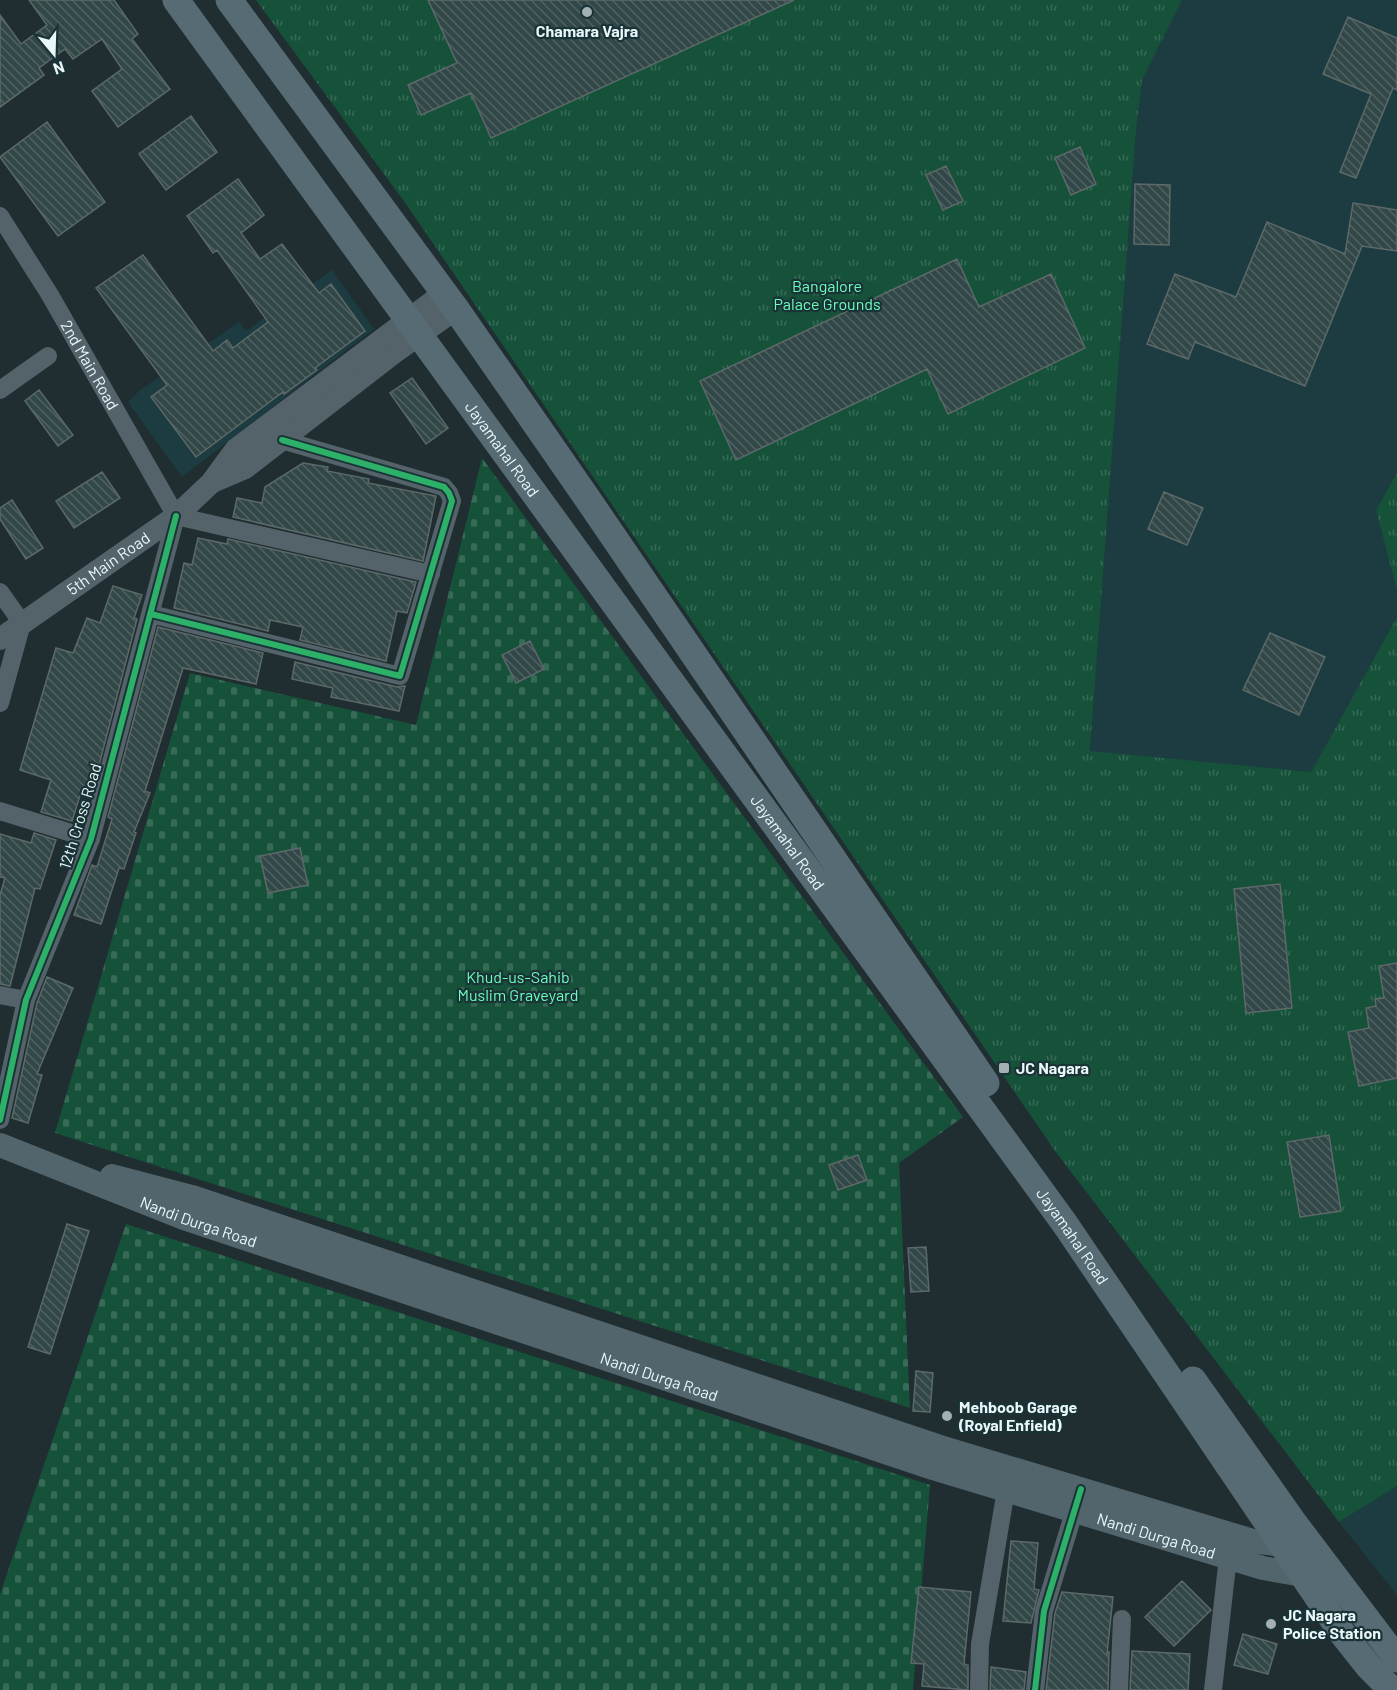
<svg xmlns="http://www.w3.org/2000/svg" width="1397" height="1690" viewBox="0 0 1397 1690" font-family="Barlow,sans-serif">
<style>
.built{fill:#1c3c41}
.cemetery{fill:url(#cemetery-stones)}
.park{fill:url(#park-tufts)}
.building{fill:url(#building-back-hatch);stroke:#5d6969;stroke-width:1.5}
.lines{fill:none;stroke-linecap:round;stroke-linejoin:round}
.minor{stroke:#54636a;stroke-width:18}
.tertiary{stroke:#54636a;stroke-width:22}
.secondary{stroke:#52646c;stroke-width:24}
.primary{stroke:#566b74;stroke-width:27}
.cycleway-casing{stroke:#1a3337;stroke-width:10}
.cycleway{stroke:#2db169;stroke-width:6}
.poi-dot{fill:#a3b1b4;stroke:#1a3337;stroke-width:2}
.labels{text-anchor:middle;stroke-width:4.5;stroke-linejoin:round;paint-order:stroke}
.poi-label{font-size:16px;font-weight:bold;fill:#eaf8fa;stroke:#1a3337;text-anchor:start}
.park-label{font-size:16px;fill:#6bfebb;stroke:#1a3337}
.street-label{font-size:16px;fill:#eaf8fa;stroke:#1a3337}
</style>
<defs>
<pattern id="cemetery-stones" width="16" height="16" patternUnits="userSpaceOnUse" patternTransform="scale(1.5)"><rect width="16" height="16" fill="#16513a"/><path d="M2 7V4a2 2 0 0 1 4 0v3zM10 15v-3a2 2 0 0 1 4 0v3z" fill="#386b57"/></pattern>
<pattern id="park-tufts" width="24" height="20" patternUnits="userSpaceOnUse" patternTransform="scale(1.5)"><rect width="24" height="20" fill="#16513a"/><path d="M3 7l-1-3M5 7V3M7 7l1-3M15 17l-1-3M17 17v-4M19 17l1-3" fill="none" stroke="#386b57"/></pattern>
<pattern id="building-back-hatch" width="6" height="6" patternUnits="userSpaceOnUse" patternTransform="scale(1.5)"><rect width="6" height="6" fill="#324747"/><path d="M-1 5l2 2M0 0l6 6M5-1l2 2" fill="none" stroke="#506262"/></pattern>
</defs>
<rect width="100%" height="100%" fill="#202e31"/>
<path class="built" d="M1182 0H1397V473L1376 510 1397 591V617L1311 772 1090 752 1136 131 1142 80Z
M332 270 374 329 182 477 128 402 139 391 239 322 246 331Z
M1397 1486V1595L1339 1522Z"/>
<path class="cemetery" d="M482 458 963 1117 899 1163 910 1408 55 1133 190 673 416 725Z
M126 1224 930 1485 913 1690H0V1594Z"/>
<path class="park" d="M256 0H1182L1142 80 1136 131 1090 751 1311 772 1397 617V1486L1339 1522 1055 1151 406 204Z
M1397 473V591L1376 510Z"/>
<path class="building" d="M29 0H114L138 34 132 39 170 89 118 127 92 91 122 69 102 39 73 59 65 49 39 68 44 75 0 107V15L21 44 47 25Z
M428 0H794L491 138 471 93 421 115 408 85 457 63Z
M1348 17 1397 38V90L1393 88 1356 178 1340 172 1371 94 1323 74Z
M191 116 217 152 166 190 139 154Z
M47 122 105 202 58 236 0 157Z
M1080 147 1096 184 1071 195 1055 158Z
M946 166 963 201 943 210 926 175Z
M238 179 264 215 241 233 260 259 282 244 319 293 331 284 365 331 315 368 317 370 284 394 283 392 196 457 151 397 167 385 96 288 143 255 213 351 227 340 233 348 268 322 217 250 213 253 187 216Z
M1135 184 1170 185 1169 245 1134 244Z
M1353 203 1397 210V251L1362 246 1305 386 1195 342 1188 359 1147 344 1175 274 1236 297 1267 222 1345 254Z
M957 259 979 307 1051 274 1085 348 948 414 927 369 736 460 700 381Z
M412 378 448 428 426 444 390 393Z
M39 390 73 435 58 446 25 401Z
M303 463 328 467 327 471 369 479 368 483 436 496 423 561 233 517 237 498 262 503 265 487Z
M102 472 120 498 74 528 56 501Z
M1164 492 1203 508 1187 545 1148 529Z
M12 500 43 548 26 559 0 519V508Z
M198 538 227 544 228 539 416 582 407 613 397 611 386 661 300 640 303 627 270 620 268 631 174 608 184 563 192 565Z
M113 586 142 595 134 618 137 619 92 792 82 789 72 821 41 812 51 780 20 770 56 648 73 653 87 618 100 623Z
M158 627 263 653 256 684 183 668 145 791 150 793 134 832 136 833 124 869 119 868 101 924 74 915 92 865 97 867 112 819 108 817Z
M1270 633 1325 657 1299 715 1243 690Z
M530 641 544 669 516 683 502 655Z
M295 662 397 687 405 686 399 711 331 697 333 688 292 679Z
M34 833 56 840 40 889 35 888 10 986 0 984V895L5 878 0 877V834L31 843Z
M300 848 308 885 268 893 260 856Z
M1280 884 1292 1008 1246 1013 1234 889Z
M1397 963V1078L1359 1086 1348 1032 1369 1028 1366 1008 1376 1006 1375 999 1384 998 1379 966Z
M47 977 73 988 37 1074 42 1075 28 1123 12 1118 37 1003Z
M1329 1135 1341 1211 1300 1217 1287 1142Z
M858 1155 867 1180 838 1190 829 1165Z
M67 1224 89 1231 50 1354 28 1347Z
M926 1247 929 1291 911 1292 908 1248Z
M916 1371 933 1373 930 1412 913 1411Z
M1011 1541 1038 1543 1034 1589 1039 1590 1031 1623 1003 1621Z
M1182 1581 1211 1610 1174 1646 1145 1617Z
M919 1587 971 1592 964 1664 968 1665V1690L922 1686 924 1664 911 1663Z
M1062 1592 1113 1597 1107 1654 1109 1652 1108 1690H1046L1055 1613Z
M1243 1634 1277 1644 1268 1674 1234 1665Z
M1132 1651 1190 1654 1188 1690H1130Z
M991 1667 1026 1672 1024 1690H990Z"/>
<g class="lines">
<g class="minor">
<path id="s1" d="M0 216 50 295 176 516"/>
<path d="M0 390 48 356"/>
<path d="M176 516 431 574"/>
<path d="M0 592 22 623 0 703"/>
<path d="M151 614 400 676 452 501 449 493 444 487 282 440"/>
<path d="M0 811 91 839"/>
<path d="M0 995 26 1000"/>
<path d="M0 1120 26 1000 91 839 176 516"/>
<path d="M979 1690 980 1644 1006 1490"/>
<path d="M1035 1690 1044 1611 1078 1499"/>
<path d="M1119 1690 1122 1619"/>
<path d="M1213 1690 1228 1557"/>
</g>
<g class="tertiary">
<path d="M212 482 245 468 395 352 456 309"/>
<path id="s2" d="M0 639 176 516 211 483 236 449 444 293"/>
</g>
<g class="secondary">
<path id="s3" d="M0 1145 184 1218 933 1468 1263 1568 1303 1575 1316 1571"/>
<path d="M112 1176 192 1197 940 1447 1253 1541 1282 1545 1294 1542"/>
</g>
<g class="primary">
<path id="s4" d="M176 0 1065 1224 1342 1633 1369 1667 1392 1690"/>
<path d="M229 0 456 309 587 498 986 1083"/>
<path d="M1193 1380 1294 1523 1397 1659"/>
</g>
<g class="cycleway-casing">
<path id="cycleway" d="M151 614 400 676 452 501 449 493 444 487 282 440
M0 1120 26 1000 91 839 176 516
M1035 1690 1044 1611 1081 1489"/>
</g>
<use href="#cycleway" class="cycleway"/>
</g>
<g class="poi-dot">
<circle cx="587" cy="12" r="6"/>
<rect x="998" y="1062" width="12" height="12" rx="3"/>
<circle cx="947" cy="1416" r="6"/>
<circle cx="1271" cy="1624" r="6"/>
</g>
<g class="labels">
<g class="poi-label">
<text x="587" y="37" text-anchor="middle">Chamara Vajra</text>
<text x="1016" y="1074">JC Nagara</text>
<text x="959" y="1413">Mehboob Garage<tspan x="959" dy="18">(Royal Enfield)</tspan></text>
<text x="1283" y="1621">JC Nagara<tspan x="1283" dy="18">Police Station</tspan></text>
</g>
<g class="park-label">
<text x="827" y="292">Bangalore<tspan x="827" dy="18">Palace Grounds</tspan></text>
<text x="518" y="983">Khud-us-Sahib<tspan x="518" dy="18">Muslim Graveyard</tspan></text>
</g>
<g class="street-label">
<text dy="6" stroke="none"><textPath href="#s1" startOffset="174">2nd Main Road</textPath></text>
<text dy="6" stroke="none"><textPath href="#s4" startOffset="555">Jayamahal Road</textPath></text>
<text dy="6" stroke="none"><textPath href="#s2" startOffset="132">5th Main Road</textPath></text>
<text transform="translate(80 816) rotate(-73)" y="6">12th Cross Road</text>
<text dy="6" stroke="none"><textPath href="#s4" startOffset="1041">Jayamahal Road</textPath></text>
<text dy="6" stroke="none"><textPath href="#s3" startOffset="213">Nandi Durga Road</textPath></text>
<text dy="6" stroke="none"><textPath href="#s4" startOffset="1527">Jayamahal Road</textPath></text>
<text dy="6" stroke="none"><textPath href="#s3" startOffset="699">Nandi Durga Road</textPath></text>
<text dy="6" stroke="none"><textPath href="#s3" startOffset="1221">Nandi Durga Road</textPath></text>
</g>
</g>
<g transform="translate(54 54) rotate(161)" stroke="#1a3337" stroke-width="4.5" paint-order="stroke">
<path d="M0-4.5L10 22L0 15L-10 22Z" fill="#eaf8fa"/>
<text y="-9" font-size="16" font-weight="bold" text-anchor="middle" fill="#eaf8fa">N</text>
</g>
</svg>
